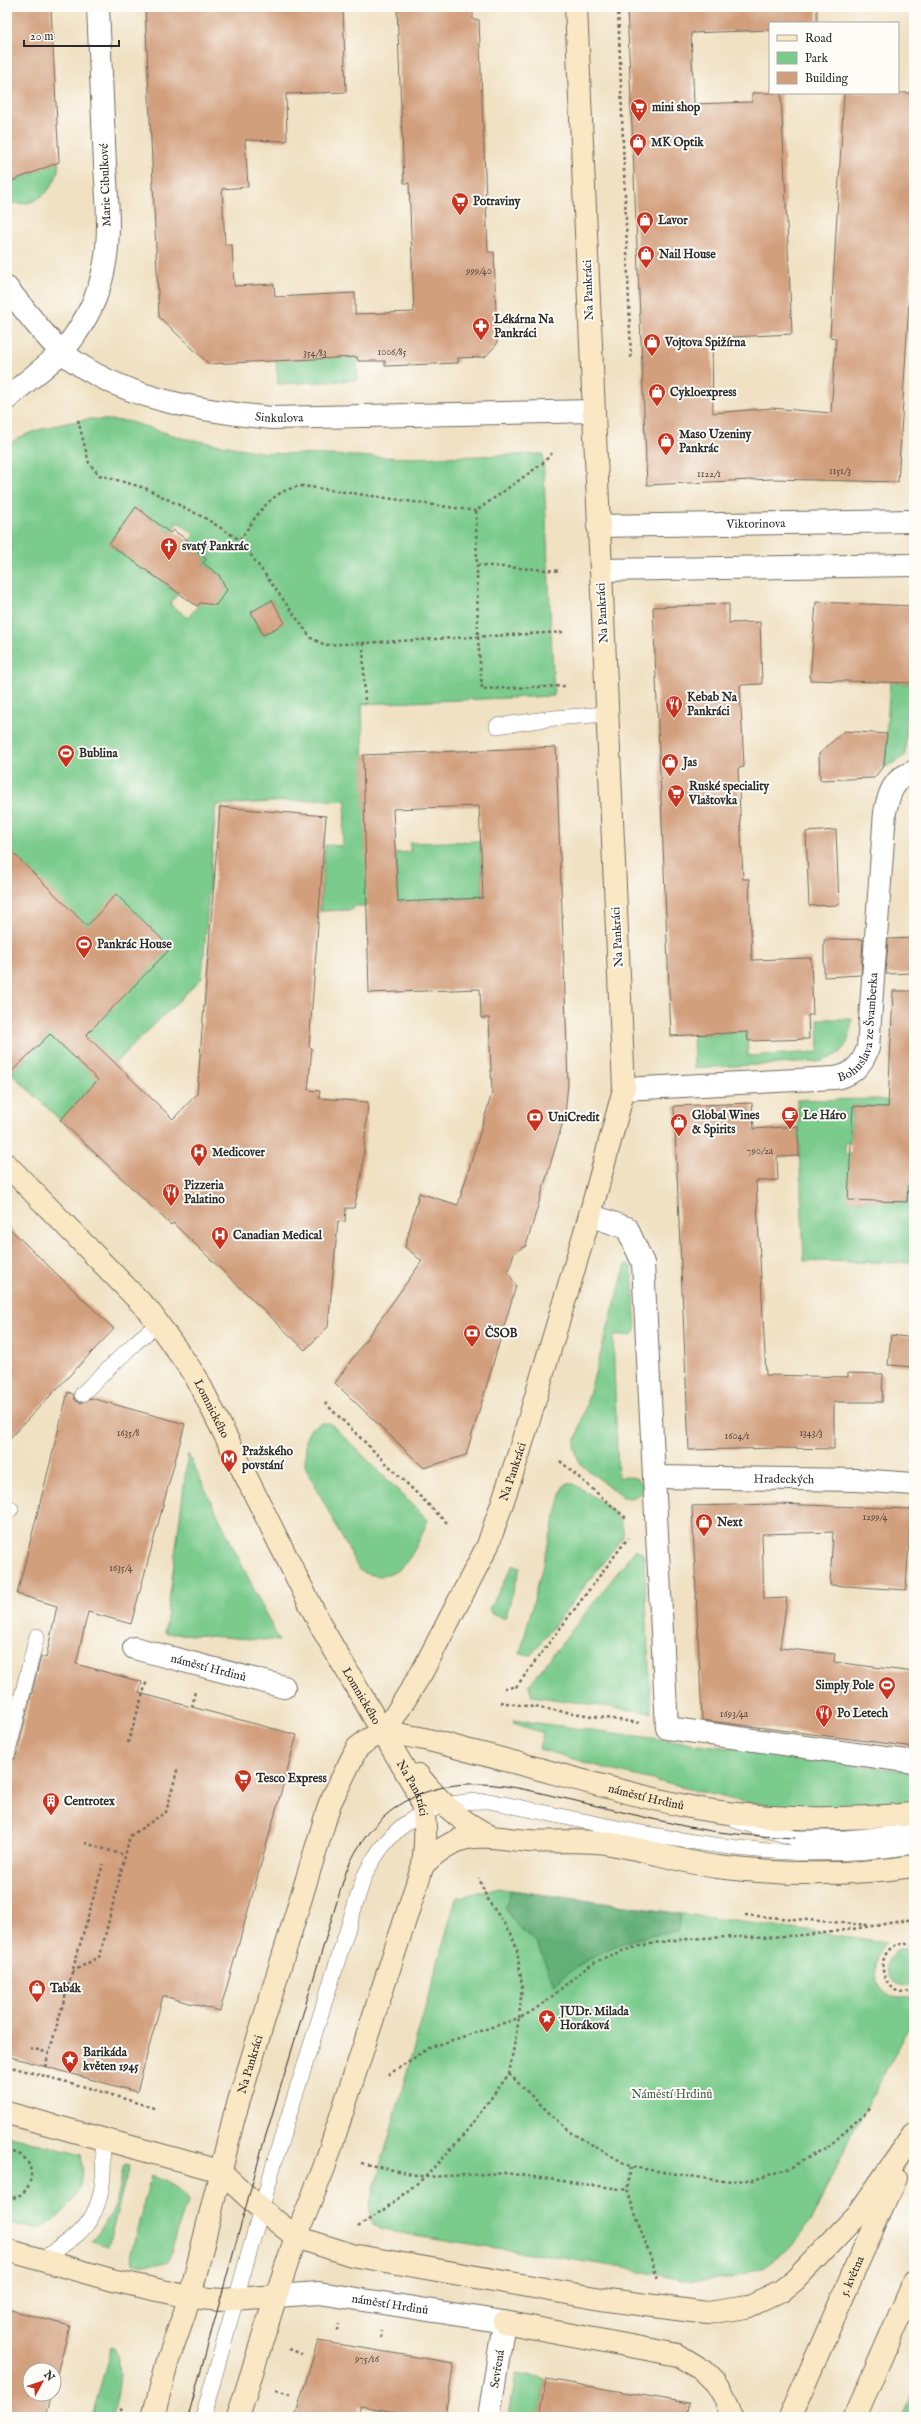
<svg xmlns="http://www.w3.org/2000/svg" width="921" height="2424" viewBox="0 0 921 2424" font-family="'IM FELL English',serif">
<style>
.green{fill:#7acb8c;stroke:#527b5c;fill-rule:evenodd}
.forest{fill:#63af78;stroke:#476d52}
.building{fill:#d29f7d;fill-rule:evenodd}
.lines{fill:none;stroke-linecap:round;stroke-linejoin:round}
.lane-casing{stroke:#706b60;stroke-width:16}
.street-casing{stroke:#706b60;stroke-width:24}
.secondary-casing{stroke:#706b60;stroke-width:24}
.path{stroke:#706b60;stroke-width:2.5;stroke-dasharray:3 3;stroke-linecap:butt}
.lane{stroke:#fff;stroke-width:15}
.street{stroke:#fff;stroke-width:22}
.secondary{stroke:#fae7c3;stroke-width:22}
.tram{stroke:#2b2b2b;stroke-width:1}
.labels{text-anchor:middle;stroke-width:4;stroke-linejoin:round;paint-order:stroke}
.number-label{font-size:10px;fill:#554840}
.poi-label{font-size:12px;font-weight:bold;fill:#2b2b2b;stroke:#fdfcf7;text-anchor:start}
.street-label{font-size:12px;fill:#2b2b2b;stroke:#fdfcf7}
.park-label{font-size:12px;fill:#435b48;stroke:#fdfcf7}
</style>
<rect width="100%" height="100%" fill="#fdfcf7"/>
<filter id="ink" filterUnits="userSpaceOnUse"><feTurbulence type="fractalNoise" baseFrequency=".025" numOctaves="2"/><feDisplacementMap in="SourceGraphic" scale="8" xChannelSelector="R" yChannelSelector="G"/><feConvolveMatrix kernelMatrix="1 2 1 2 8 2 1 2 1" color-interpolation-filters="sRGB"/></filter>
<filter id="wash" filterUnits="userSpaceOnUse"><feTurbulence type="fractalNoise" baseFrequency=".012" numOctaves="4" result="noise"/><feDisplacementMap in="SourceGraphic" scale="16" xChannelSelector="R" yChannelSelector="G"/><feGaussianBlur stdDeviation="0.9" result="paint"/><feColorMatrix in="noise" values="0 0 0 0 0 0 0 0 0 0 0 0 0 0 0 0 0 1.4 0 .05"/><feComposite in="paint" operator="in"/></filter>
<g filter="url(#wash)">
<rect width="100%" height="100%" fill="#f0e1c3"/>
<path class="green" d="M59 162C58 189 35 210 7 202V183Z
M357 357 358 380 278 384 276 360Z
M91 419 127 421 182 438 267 453 410 458 543 454 554 696 362 704 368 903H366V906H352V910L320 911 325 845 342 846 346 800 328 801V799L216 805 202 978 115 1063 60 1120 11 1073 20 1063 7 1052V446C24 430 68 422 91 419ZM136 507 170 533 178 522 194 534 187 545 200 549 198 552 206 559 203 563 219 575 227 590 200 603 188 618 170 604 178 593 109 544ZM272 600 284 623 263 635 251 612Z
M890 682 914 684V710H907L905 756 884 768Z
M480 841 483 898 398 902 396 853 410 852V843Z
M818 1019H852C849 1045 845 1055 818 1062L694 1068 693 1035 747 1032 748 1056 819 1052Z
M879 1099 888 1101V1107L853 1106 851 1143H845V1154H851L848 1200 907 1202 908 1185H914V1263L804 1261 797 1100Z
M626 1264 629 1265 632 1269 636 1330 632 1335H613L618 1477C628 1478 640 1474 643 1486L641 1493 632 1498 623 1497 580 1464 574 1447Z
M321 1423H330L428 1520C415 1551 400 1591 359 1570L305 1466 306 1438 310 1429Z
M188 1454 279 1641 165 1633Z
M568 1483 574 1484C591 1496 627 1513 623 1537L531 1655 520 1654 563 1487Z
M636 1549 644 1555 651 1713 532 1696 529 1685Z
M513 1565 520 1568 506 1616 503 1618 491 1613 489 1609Z
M514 1720 914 1772V1805L800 1810 739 1801 615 1771 539 1749 543 1733 513 1723Z
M496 1888 886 1942C863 1968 878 2007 914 1996V2019L852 2134 810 2223 790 2248 764 2267 728 2279 692 2282 631 2269 382 2230 373 2224 369 2207 456 1898Z
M898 1949H906L914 1953V1984C889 1993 876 1963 898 1949Z
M7 2135 81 2155C89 2191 67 2214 38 2230L7 2222Z
M125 2165 129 2166 108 2246 91 2241C103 2226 115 2212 119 2192 121 2185 118 2170 125 2165Z
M151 2175C161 2180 185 2188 187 2201L168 2262 158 2265 132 2264 131 2253Z
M111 2347 114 2348C125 2371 118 2393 112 2417H92Z
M516 2374 546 2379 539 2417H509Z
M914 2390V2417H902Z"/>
<path class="forest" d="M511 1890 681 1914 679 1931C628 1936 593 1952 554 1984L537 1942 521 1930 505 1908Z"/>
<g id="blocks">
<path class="building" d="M7 7H51L59 162 7 183Z
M145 7H343L346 92 286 94 287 141 245 140 248 187 222 189 225 245H232L234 286 274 284 275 297 355 293V314L414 312 409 183H404L397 7H473V20H479L488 252H494L497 344 485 357 458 358V363L385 366V361H358L357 357 209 364 159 317Z
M627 7H817V23H770V30L691 33 694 104 752 102V93H781L792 334 712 338 713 413 772 408 831 413 836 338 830 337 844 93H914V221L898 482 772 479 647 485Z
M136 507 170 533 173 530 200 549 198 552 206 559 203 563 219 575 227 590 216 605 200 603 197 606 109 544Z
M272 600 285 623 263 635 251 612Z
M816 602 914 606V683L810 680Z
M729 604V623L760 622 762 684 740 685 744 767 738 768 743 879H749L752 960 811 958 813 1015H808L809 1039 748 1041 747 1032 671 1036 653 607Z
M844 731 887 734 884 765 874 778 820 780 819 754Z
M556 747 566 1022 568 1083 565 1115 526 1246 514 1253 508 1272 516 1286 466 1455 424 1468 335 1383 422 1261 405 1247 419 1193 458 1205 492 1093 489 1018H481L480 989 369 993 363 755ZM479 806 483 898 398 902 393 809Z
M220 807 326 816 309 1047 312 1048 308 1090 320 1091 319 1098 368 1102 362 1173 354 1208H346L345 1222 338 1221 328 1327 305 1350 173 1223 171 1225 60 1120 98 1080 50 1034 7 1076V847L87 926 116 894 171 948 86 1035 173 1119 197 1094Z
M836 830 839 905 809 906 806 832Z
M914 938V973L886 974 888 939Z
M863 939 861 975 824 977V940Z
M893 991H914V1185H908L907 1202 848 1200 853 1106 888 1107Z
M752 1103 754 1129 798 1126 799 1156 777 1157 778 1180 756 1181 766 1375 848 1377V1373L883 1374 882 1402H834V1449L780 1448 689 1450 674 1106Z
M7 1226 114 1329 7 1441Z
M891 1335 914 1338V1367L888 1365Z
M68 1392 73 1394 75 1400 80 1403 91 1398 185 1424 131 1624 88 1612 76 1664 142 1682 139 1693 297 1735 220 2011 163 1996 137 2092 7 2056V1770L9 1764 16 1757 41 1656 46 1658 57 1606 17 1594Z
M778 1504 911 1509 906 1590 830 1585 833 1532 762 1534 764 1599 787 1598 780 1648 835 1654 834 1662 914 1672V1747L702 1720 692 1506Z
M7 2309 70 2326 54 2384V2370H30V2394H51L45 2417H7Z
M318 2341 454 2363 445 2417H425L360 2406 356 2417H295Z
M546 2379 689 2403 688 2417H539Z"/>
</g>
</g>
<g filter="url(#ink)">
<use href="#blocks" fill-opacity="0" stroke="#706b60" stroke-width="1"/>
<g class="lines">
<g class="lane-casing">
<path id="lane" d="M497 726 554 718 607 714
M82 1394 136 1342 159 1323
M7 1508 11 1509
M7 1755 37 1636
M737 1821 795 1838H845L914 1832
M41 2260C53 2251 68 2243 79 2233 105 2208 106 2172 101 2139
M203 2417 277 2153 364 1877C390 1823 428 1800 489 1801 633 1830 765 1869 914 1846"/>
</g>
<g class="street-casing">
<g id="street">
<path id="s1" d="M7 288C23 307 46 339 63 353 121 399 201 411 272 418L593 411"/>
<path d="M7 399C30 376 60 360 77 332 89 314 100 290 104 268 111 235 107 198 105 165 103 112 100 60 98 7"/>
<path id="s2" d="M598 526 914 521"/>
<path d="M601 570 914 565"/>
<path id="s3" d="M624 1089 834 1078C852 1076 862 1065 868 1048L885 812C889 793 894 777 914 772"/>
<path d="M590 1215 627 1228 643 1263 667 1728 914 1762"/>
<path id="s4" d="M654 1477 857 1480 914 1484"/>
<path id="s5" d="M134 1648 284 1687"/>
<path id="s6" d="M276 2296 319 2293 504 2322 489 2417"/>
</g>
</g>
<g class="secondary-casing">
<g id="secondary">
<path id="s7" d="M7 1165 149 1311 196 1377 323 1630 419 1794C427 1819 426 1840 423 1865L324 2168 296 2237 276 2296 238 2417"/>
<path id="s8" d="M384 1733C417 1735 450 1746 482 1754 550 1771 622 1793 690 1807 761 1821 843 1820 914 1814"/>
<path d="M418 1775C438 1800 458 1820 488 1835"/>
<path d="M423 1865C461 1827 481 1837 529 1841 554 1843 580 1839 605 1843 643 1848 679 1862 717 1867 782 1875 849 1876 914 1866"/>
<path d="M7 2113 220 2171 261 2209 296 2237 352 2255 601 2299 707 2313 747 2307 781 2291 795 2280 858 2214 914 2134"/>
<path d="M7 2250 112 2280 190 2297 221 2300 276 2296"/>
<path d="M504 2322 678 2355 704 2371 716 2383 724 2396 732 2417"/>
<path id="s9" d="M153 2417 168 2360 190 2297 234 2117 330 1803 357 1748 369 1739 384 1733 422 1672 488 1545 519 1453 590 1215 624 1089 576 7"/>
<path id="s10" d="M790 2417 895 2178"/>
<path d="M855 2417 914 2282"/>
</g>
</g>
<path class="path" d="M618 7 631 358
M78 420 89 463 99 475 145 488 205 518 240 540C257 515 271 489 303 486L476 511 543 463 554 451
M476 511 478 638 482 689 566 686
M240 540 311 638 325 645 564 632
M477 565 561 571
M363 643 365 704
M325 1403 447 1523
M560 1461 627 1519
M504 1688 516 1687 628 1538
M500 1702 639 1723
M192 1707 195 1691
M128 1743 147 1680
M288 1781 293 1777
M85 1843 124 1855
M745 1915 868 1925
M914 1945C867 1934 878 2007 914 1989
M72 1972 100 1956 130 1836 166 1812 178 1767
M30 2048 49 2053
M7 2066 93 2089 157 2109
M45 2067 103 1864
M509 2074 568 2131 631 2167 723 2181 754 2180 792 2167 829 2146 872 2107
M388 2075 429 2048 519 2018 522 1986 517 1950 511 1933 487 1899 479 1878
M7 2152C37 2150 41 2196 7 2199
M361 2163 425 2177 505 2173 627 2190
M631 2167 627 2190 658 2279
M358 2227 386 2208 425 2177 462 2137 509 2074 519 2018C555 2002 572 1970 611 1955 673 1931 738 1940 803 1935 840 1932 877 1925 914 1919
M338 2331 339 2324
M381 2338V2331
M289 2349 302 2354
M276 2390 290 2394
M119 2417 122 2407"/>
<use href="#lane" class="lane"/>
<use href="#street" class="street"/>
<use href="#secondary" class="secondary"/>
<path class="tram" d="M188 2417 262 2148 345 1875C369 1810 427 1777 495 1785 521 1787 547 1795 572 1800 609 1809 647 1818 684 1826 720 1834 758 1836 795 1838"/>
</g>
</g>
<defs>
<g id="supermarket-pin" transform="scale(0.9)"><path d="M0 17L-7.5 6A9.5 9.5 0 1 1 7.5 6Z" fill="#c8321e" stroke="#fdfcf7"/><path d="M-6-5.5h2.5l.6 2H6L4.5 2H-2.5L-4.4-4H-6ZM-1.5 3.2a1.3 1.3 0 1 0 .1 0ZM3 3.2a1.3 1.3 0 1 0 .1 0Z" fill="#fff"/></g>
<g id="shop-pin" transform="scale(0.9)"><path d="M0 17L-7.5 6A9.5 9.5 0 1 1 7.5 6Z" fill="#c8321e" stroke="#fdfcf7"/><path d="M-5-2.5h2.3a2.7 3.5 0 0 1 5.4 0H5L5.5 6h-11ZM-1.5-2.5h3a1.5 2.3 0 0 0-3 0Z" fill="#fff"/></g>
<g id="pharmacy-pin" transform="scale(0.9)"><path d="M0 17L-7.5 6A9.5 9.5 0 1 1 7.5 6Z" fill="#c8321e" stroke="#fdfcf7"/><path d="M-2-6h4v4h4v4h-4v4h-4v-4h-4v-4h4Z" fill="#fff"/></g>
<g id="church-pin" transform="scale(0.9)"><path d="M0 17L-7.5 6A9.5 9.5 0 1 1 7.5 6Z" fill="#c8321e" stroke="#fdfcf7"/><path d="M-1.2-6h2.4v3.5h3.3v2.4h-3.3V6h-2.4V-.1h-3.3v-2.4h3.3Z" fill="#fff"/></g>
<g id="restaurant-pin" transform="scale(0.9)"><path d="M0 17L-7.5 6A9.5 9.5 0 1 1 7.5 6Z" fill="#c8321e" stroke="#fdfcf7"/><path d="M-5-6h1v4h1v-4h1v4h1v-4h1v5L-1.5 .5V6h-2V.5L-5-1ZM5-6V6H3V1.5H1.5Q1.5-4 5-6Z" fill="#fff"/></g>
<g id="stadium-pin" transform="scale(0.9)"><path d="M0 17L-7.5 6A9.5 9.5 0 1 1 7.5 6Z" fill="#c8321e" stroke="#fdfcf7"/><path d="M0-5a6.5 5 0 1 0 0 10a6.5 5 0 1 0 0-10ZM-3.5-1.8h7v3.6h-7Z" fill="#fff"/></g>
<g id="cafe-pin" transform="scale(0.9)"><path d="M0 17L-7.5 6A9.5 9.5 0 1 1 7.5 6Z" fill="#c8321e" stroke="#fdfcf7"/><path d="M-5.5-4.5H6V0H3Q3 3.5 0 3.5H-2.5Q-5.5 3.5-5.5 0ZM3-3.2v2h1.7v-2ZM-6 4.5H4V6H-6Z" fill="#fff"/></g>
<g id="bank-pin" transform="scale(0.9)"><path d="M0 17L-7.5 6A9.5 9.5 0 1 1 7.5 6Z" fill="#c8321e" stroke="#fdfcf7"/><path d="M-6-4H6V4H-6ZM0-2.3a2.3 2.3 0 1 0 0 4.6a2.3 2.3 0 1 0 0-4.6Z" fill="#fff"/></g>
<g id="hospital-pin" transform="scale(0.9)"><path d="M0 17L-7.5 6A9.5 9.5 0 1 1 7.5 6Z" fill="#c8321e" stroke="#fdfcf7"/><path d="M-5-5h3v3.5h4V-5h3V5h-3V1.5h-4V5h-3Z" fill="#fff"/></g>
<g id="metro-pin" transform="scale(0.9)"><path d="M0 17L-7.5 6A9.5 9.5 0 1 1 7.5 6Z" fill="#c8321e" stroke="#fdfcf7"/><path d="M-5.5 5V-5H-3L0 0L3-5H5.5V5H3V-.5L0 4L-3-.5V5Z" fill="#fff"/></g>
<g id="building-pin" transform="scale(0.9)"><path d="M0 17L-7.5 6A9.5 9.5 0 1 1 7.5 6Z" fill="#c8321e" stroke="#fdfcf7"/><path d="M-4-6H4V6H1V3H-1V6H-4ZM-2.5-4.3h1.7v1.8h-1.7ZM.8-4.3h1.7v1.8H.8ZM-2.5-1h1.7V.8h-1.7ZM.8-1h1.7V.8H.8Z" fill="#fff"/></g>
<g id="sight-pin" transform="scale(0.9)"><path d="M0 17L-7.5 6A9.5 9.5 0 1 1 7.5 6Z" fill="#c8321e" stroke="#fdfcf7"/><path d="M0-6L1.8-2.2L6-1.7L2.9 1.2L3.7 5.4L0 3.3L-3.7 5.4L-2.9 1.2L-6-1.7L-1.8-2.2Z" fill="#fff"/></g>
</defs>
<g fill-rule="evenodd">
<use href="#supermarket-pin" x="639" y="107"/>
<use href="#shop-pin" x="638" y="142"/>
<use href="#supermarket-pin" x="460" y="201"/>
<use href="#shop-pin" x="645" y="220"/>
<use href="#shop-pin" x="646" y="254"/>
<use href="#pharmacy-pin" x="481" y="326"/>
<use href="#shop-pin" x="652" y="342"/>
<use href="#shop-pin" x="657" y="392"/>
<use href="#shop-pin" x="666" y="441"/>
<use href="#church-pin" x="169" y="546"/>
<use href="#restaurant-pin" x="674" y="704"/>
<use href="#stadium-pin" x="66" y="753"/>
<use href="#shop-pin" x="670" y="762"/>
<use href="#supermarket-pin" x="676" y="793"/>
<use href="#stadium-pin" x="84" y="944"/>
<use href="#cafe-pin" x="790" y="1115"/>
<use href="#bank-pin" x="535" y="1117"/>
<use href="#shop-pin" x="679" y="1122"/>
<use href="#hospital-pin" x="199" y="1152"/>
<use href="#restaurant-pin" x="171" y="1192"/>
<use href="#hospital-pin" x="220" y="1235"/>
<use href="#bank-pin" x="472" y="1333"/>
<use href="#metro-pin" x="229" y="1458"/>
<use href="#shop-pin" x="704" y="1522"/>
<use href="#stadium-pin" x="887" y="1685"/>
<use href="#restaurant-pin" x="824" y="1713"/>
<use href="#supermarket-pin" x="243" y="1778"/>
<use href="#building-pin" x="51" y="1801"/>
<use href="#shop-pin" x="37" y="1988"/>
<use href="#sight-pin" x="547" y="2018"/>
<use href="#sight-pin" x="70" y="2059"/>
</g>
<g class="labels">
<g class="number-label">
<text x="479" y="274">999/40</text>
<text x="392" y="355">1006/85</text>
<text x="315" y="356">354/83</text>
<text x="840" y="474">1151/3</text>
<text x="709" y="477">1122/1</text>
<text x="760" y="1154">790/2a</text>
<text x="128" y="1436">1635/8</text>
<text x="811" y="1436">1343/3</text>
<text x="737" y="1439">1604/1</text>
<text x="875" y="1520">1299/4</text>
<text x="121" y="1571">1635/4</text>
<text x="734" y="1717">1693/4a</text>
<text x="367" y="2362">975/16</text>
</g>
<g class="poi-label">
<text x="652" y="111">mini shop</text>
<text x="651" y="146">MK Optik</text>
<text x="473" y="205">Potraviny</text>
<text x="658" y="224">Lavor</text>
<text x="659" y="258">Nail House</text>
<text x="494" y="323">Lékárna Na<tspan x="494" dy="14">Pankráci</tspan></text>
<text x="665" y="346">Vojtova Spižírna</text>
<text x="670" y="396">Cykloexpress</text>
<text x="679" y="438">Maso Uzeniny<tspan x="679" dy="14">Pankrác</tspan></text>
<text x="182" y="550">svatý Pankrác</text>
<text x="687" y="701">Kebab Na<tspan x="687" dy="14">Pankráci</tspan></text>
<text x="79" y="757">Bublina</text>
<text x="683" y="766">Jas</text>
<text x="689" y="790">Ruské speciality<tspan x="689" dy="14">Vlaštovka</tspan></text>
<text x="97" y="948">Pankrác House</text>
<text x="692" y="1119">Global Wines<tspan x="692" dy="14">&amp; Spirits</tspan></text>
<text x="803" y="1119">Le Háro</text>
<text x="548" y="1121">UniCredit</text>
<text x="212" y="1156">Medicover</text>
<text x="184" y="1189">Pizzeria<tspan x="184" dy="14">Palatino</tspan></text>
<text x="233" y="1239">Canadian Medical</text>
<text x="485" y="1337">ČSOB</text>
<text x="242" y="1455">Pražského<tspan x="242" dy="14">povstání</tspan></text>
<text x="717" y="1526">Next</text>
<text x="874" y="1689" text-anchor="end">Simply Pole</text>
<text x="837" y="1717">Po Letech</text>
<text x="256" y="1782">Tesco Express</text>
<text x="64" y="1805">Centrotex</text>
<text x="50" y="1992">Tabák</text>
<text x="560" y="2015">JUDr. Milada<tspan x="560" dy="14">Horáková</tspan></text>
<text x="83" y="2056">Barikáda<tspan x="83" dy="14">květen 1945</tspan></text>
</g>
<g class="street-label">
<text transform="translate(105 185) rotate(-92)" y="4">Marie Cibulkové</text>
<text transform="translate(588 290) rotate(-92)" y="4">Na Pankráci</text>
<text dy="4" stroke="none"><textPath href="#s1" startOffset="315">Sinkulova</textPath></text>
<text dy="4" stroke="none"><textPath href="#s2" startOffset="158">Viktorinova</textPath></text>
<text transform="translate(602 613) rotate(-93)" y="4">Na Pankráci</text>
<text transform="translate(617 937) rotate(-93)" y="4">Na Pankráci</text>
<text dy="4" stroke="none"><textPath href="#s3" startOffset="274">Bohuslava ze Švamberka</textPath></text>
<text dy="4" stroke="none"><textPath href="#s7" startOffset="320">Lomnického</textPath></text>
<text dy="4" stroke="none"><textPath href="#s9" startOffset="1024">Na Pankráci</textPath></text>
<text dy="4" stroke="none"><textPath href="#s4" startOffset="130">Hradeckých</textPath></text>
<text dy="4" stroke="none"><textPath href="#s5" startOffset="77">náměstí Hrdinů</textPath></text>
<text dy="4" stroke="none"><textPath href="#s7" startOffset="644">Lomnického</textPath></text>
<text dy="4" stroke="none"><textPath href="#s7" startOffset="750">Na Pankráci</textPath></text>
<text dy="4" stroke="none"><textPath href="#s8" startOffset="270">náměstí Hrdinů</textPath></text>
<text dy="4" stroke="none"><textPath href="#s9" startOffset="366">Na Pankráci</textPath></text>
<text dy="4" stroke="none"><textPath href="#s10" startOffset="154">5. května</textPath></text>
<text dy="4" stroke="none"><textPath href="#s6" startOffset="115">náměstí Hrdinů</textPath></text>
<text transform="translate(497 2369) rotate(-81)" y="4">Sevřená</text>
</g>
<g class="park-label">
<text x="672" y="2098">Náměstí Hrdinů</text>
</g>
</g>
<rect width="921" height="2424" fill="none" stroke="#fdfcf7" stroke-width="24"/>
<rect x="769" y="22" width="130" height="72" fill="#fdfcf7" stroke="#a9a8a5"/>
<rect x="777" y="35" width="20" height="6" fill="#fae7c3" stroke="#a9a8a5"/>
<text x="805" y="42" font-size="12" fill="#2b2b2b">Road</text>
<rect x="777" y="52" width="20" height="12" fill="#7acb8c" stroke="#a9a8a5"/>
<text x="805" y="62" font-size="12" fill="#2b2b2b">Park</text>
<rect x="777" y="72" width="20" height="12" fill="#d29f7d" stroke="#a9a8a5"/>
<text x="805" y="82" font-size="12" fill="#2b2b2b">Building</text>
<g transform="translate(42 2382) rotate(50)"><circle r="19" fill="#fdfcf7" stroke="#a9a8a5"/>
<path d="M0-3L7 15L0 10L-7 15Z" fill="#c8321e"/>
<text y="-6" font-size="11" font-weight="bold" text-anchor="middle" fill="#2b2b2b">N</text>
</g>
<path d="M24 40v6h95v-6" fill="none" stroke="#2b2b2b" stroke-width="2"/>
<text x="30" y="40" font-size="12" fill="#2b2b2b" stroke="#fdfcf7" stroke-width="3" paint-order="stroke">20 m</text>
</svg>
